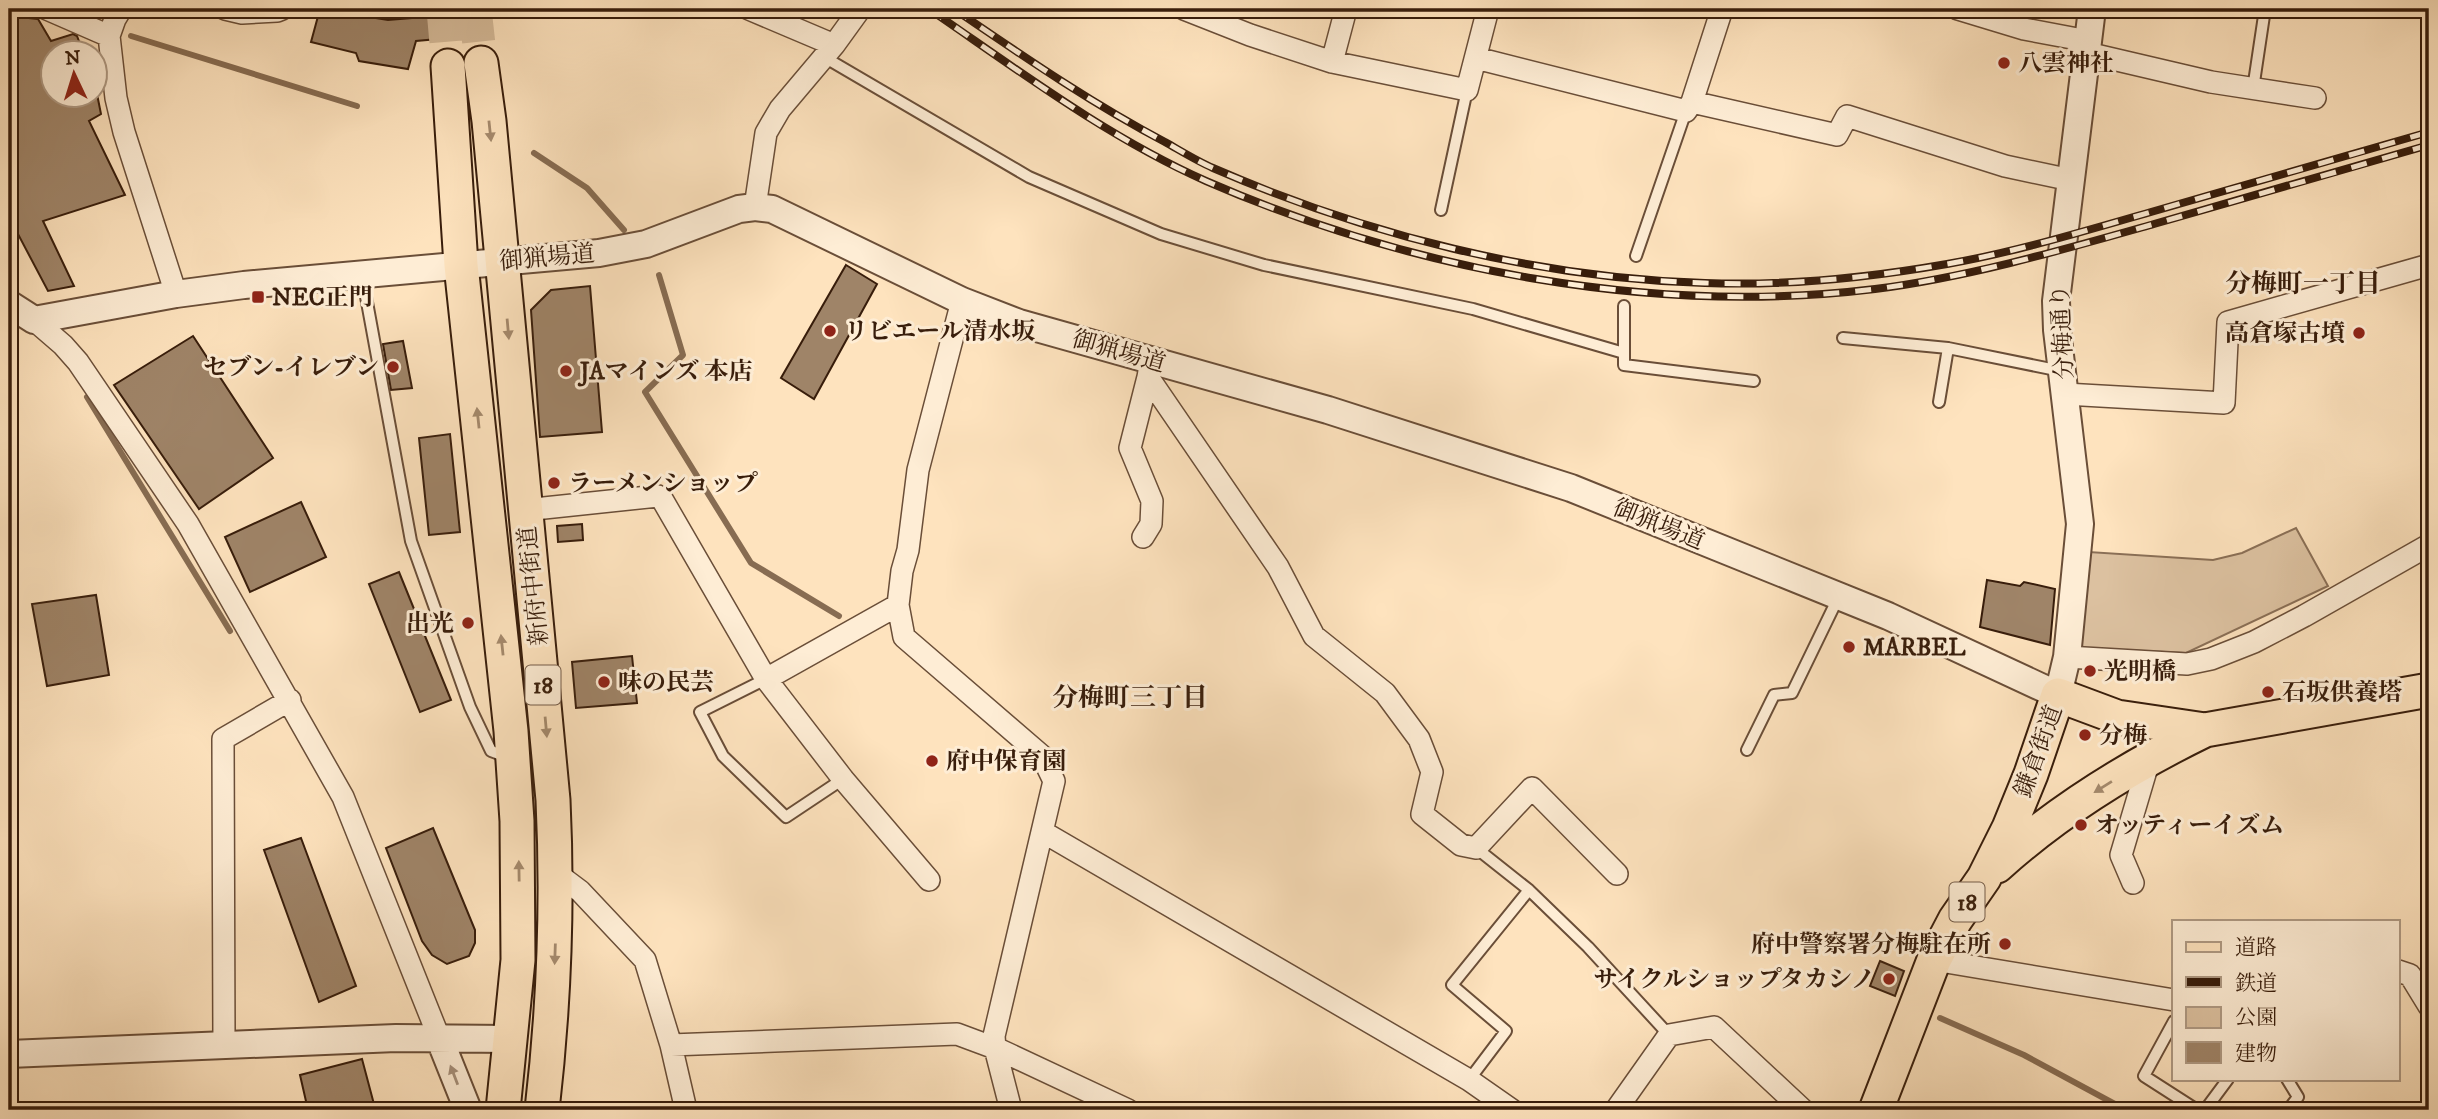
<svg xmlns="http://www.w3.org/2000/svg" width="2438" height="1119" viewBox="0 0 2438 1119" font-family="'IM FELL DW Pica','Noto Serif JP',serif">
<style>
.green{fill:#dcc1a0;stroke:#8a6f56;stroke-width:2}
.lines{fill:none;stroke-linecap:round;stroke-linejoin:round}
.stream{stroke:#876c52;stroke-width:6}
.building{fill:#9f8468;stroke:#381d0b;stroke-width:2}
.primary-tunnel{stroke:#d6bb9a;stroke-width:33;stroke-dasharray:33 17;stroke-linecap:butt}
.service-casing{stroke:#6a4e38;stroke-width:14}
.minor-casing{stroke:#6a4e38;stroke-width:24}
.tertiary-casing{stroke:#6a4e38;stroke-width:30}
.primary-casing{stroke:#381d0b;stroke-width:37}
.service{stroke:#feedd5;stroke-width:10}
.minor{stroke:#feedd5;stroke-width:21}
.tertiary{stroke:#feedd5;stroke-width:26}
.primary{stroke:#fee3be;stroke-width:33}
.rail-casing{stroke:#381d0b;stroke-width:8}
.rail{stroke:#feedd5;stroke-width:5;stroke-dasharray:16;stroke-linecap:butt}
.oneway{fill:#a58a6d}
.oneway2{fill:#a58f7a}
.poi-dot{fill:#8f2418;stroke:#feedd5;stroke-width:2.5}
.labels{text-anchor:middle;stroke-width:6;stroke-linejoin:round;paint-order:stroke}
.shield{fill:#feedd5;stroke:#735b48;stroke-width:2}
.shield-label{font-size:23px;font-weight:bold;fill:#381d0b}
.poi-label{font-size:24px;font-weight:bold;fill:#381d0b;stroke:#feedd5;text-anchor:start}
.street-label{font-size:24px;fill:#381d0b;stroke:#feedd5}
.neighbourhood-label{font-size:26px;font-weight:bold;fill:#381d0b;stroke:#feedd5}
</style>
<rect width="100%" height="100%" fill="#fee3be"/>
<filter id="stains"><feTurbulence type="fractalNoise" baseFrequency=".00286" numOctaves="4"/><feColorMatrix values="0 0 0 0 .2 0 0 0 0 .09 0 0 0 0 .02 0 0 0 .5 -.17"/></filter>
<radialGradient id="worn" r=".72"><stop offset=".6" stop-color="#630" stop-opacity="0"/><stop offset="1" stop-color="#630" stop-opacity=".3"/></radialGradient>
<path class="green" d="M2296 528 2328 586 2186 653 2081 648 2077 630 2089 552 2213 560 2242 553Z"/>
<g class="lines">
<path class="stream" d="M131 36 357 106
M534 153 587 188 624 230
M659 275 683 355 645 392 751 563 839 616
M87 397 230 631
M1940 1018 2024 1055 2126 1110"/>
</g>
<path class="building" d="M320 9 388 20 411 18 410 9H470L472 36 416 41 408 69 359 61 356 53 311 42Z
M9 16 38 19 51 41 73 34 77 36 83 52H52V94H97L101 114 89 121 125 195 43 221 74 286 48 291 9 217Z
M846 265 877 284 814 399 781 378Z
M590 286 602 432 540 437 531 310 551 290Z
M193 336 273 458 199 509 114 385Z
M403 341 412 388 391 390 383 344Z
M450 434 460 532 429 535 419 438Z
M301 502 326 557 250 592 225 537Z
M582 524 583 540 558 542 557 526Z
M399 572 451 700 420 712 369 584Z
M1987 580 2020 586 2024 582 2055 589 2050 645 1980 627Z
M96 595 109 675 47 686 32 604Z
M632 656 637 703 576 708 572 662Z
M433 828 475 930V943L469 956 447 964 432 955 422 941 386 848Z
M301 838 356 986 319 1002 264 850Z
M1880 961 1904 971 1895 996 1870 986Z
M362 1059 375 1108 364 1110H308L300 1075Z"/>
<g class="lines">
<path class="primary-tunnel" d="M443 9 448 66
M475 9 481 63"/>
<g class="service-casing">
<path id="service" d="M2309 9 2320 11
M824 57 1029 177 1161 234 1264 265 1473 309 1624 353
M2253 89 2265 9
M1441 210 1467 90
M1636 256 1686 111
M362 275 411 541 470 707 491 751 507 757
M1624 306V365L1754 381
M1843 338 1948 348 2061 371
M1939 402 1948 348
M766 679 700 712 723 756 786 817 843 779
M1747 750 1774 695 1792 693 1839 596
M1476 848 1529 890 1588 947 1669 1035
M2174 1021 2144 1076 2197 1110
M2287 1079 2298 1097 2288 1110
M1469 1080 1506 1031 1452 985 1529 890
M2205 1110 2228 1079"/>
</g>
<g class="minor-casing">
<path id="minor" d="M47 9 109 36
M121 9 115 19 109 36 116 98 124 132 176 294
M225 9 242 13 277 11 282 9
M749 9 834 45 780 109 766 133 755 207
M1184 9 1250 35 1332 62 1467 90 1488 9
M1958 9 2024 29 2088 41
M834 45 860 9
M2087 53 2211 82 2315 98
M1476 58 1686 111 1692 102 1722 9
M1332 62 1346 9
M1692 102 1837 135 1847 116 2005 166 2071 180
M962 301 918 470 908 550 902 571 898 605 904 637 1042 756 1054 781 994 1036 995 1048 1011 1110
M34 320 63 345 78 362 188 524 343 797 440 1040
M1151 360 1148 377 1278 567 1314 636 1385 693 1419 739 1432 772 1422 814 1461 845 1476 848 1532 788 1617 874
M2065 394 2224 403 2228 322 2429 265
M525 510 658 496 662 499 766 679 843 779 929 880
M1143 537 1151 524 1152 501 1130 448 1148 377
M2067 657 2187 664 2211 659 2254 642 2304 616 2429 545
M766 679 898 605
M1043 832 1469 1080 1512 1110
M556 873 580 891 645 960 671 1045 957 1034 1000 1050 1128 1110
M2133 883 2121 855 2150 757
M1934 960 2174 1000
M2398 971 2410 975 2429 1006
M224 1045 223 739 290 700
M671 1045 686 1110
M1616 1110 1669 1035 1714 1027 1803 1110"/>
</g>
<g class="tertiary-casing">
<path id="tertiary" d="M9 304 34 320 176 294 244 285 599 253 646 244 739 209 755 207 772 209 962 301 1019 323 1328 410 1571 488 1888 616 2058 695 2067 657 2080 524 2057 330 2056 301 2092 9
M440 1040 468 1110
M9 1054 396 1038 512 1039"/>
</g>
<g class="primary-casing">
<path id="primary" d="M481 63 489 121 553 800C558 904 554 1007 542 1110
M448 66 461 265 511 731 517 821 518 960 503 1110
M1997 866C2059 810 2131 766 2205 730
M1876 1110 1934 960 1955 920 1984 878 2009 828 2031 774 2058 695 2117 717 2205 730 2429 690"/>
</g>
<use href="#service" class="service"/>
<use href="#minor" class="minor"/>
<use href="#tertiary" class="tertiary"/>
<use href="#primary" class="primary"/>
<g class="rail-casing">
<path id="rail" d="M929 9C1018 70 1107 137 1206 181 1410 270 1652 316 1875 289 1969 277 2062 250 2154 224 2245 198 2337 172 2429 145
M954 9C1023 56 1091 103 1165 142 1181 151 1197 161 1213 168 1367 235 1537 278 1705 283 1786 286 1867 278 1947 264 2016 252 2084 231 2151 212 2244 185 2337 159 2429 132"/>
</g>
<use href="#rail" class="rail"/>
</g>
<defs><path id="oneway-solid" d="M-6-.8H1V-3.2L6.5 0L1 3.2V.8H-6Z" transform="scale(1.75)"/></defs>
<g class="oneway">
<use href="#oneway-solid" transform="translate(490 131) rotate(84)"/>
<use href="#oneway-solid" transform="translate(508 329) rotate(85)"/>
<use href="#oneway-solid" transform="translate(478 418) rotate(-96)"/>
<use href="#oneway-solid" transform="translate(502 645) rotate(-96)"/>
<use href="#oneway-solid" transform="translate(546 727) rotate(85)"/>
<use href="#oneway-solid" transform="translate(2103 787) rotate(148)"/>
<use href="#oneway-solid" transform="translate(519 871) rotate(-91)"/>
<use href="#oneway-solid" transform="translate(555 954) rotate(92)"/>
</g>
<use class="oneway2" href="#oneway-solid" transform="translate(454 1075) rotate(-111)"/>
<g class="poi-dot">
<circle cx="2004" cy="63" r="7"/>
<rect x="251" y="290" width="14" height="14" rx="3.5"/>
<circle cx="830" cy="331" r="7"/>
<circle cx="2359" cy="333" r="7"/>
<circle cx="393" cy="367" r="7"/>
<circle cx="566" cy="371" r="7"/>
<circle cx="554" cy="483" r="7"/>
<circle cx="468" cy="623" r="7"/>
<circle cx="1849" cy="647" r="7"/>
<circle cx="2090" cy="671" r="7"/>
<circle cx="604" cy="682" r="7"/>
<circle cx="2268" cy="692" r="7"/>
<circle cx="2085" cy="735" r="7"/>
<circle cx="932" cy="761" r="7"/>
<circle cx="2081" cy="825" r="7"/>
<circle cx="2005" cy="944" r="7"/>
<circle cx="1889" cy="979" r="7"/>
</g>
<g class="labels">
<g class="shield">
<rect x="525.5" y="665.5" width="35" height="39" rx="5"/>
<rect x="1949.5" y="882.5" width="35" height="39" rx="5"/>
</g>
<g class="shield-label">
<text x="543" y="693">18</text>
<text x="1967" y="910">18</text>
</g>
<g class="poi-label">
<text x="2018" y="71">八雲神社</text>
<text x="272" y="305">NEC正門</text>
<text x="844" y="339">リビエール清水坂</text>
<text x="2345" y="341" text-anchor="end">高倉塚古墳</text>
<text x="379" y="375" text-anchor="end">セブン-イレブン</text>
<text x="580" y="379">JAマインズ 本店</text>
<text x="568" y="491">ラーメンショップ</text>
<text x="454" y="631" text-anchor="end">出光</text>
<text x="1863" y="655">MARBEL</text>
<text x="2104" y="679">光明橋</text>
<text x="618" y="690">味の民芸</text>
<text x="2282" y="700">石坂供養塔</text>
<text x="2099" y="743">分梅</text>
<text x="946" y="769">府中保育園</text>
<text x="2095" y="833">オッティーイズム</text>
<text x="1991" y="952" text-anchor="end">府中警察署分梅駐在所</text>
<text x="1875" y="987" text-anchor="end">サイクルショップタカシノ</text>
</g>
<g class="street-label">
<text transform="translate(547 257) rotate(-5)" y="8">御猟場道</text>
<text transform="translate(2062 332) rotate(-93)" y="8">分梅通り</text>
<text transform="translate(1119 351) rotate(16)" y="8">御猟場道</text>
<text transform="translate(1659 524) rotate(22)" y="8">御猟場道</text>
<text transform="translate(533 586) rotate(-96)" y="8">新府中街道</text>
<text transform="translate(2038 751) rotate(-70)" y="8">鎌倉街道</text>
</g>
<g class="neighbourhood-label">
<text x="2303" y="292">分梅町一丁目</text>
<text x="1130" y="706">分梅町三丁目</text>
</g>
</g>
<rect width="2438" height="1119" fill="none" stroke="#fee3be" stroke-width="35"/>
<rect x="10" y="10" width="2417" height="1098" fill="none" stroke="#381d0b" stroke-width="3.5"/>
<rect x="18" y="18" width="2403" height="1084" fill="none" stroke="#381d0b" stroke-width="2"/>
<rect x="2172" y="920" width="228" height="161" fill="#feedd5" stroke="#af9a84" stroke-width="2"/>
<rect x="2186" y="942" width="35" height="10" fill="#fee3be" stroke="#af9a84" stroke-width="2"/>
<text x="2235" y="954" font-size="21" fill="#381d0b">道路</text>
<rect x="2186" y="977" width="35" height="10" fill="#381d0b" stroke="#af9a84" stroke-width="2"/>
<text x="2235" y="990" font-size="21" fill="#381d0b">鉄道</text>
<rect x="2186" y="1007" width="35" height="21" fill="#dcc1a0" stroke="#af9a84" stroke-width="2"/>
<text x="2235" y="1024" font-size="21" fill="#381d0b">公園</text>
<rect x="2186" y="1042" width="35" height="21" fill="#9f8468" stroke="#af9a84" stroke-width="2"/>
<text x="2235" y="1060" font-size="21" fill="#381d0b">建物</text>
<g transform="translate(74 74) rotate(356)"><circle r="33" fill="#feedd5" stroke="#af9a84" stroke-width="2"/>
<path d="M0-5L12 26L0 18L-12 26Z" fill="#8f2418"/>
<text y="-10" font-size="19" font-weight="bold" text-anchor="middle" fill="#381d0b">N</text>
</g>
<rect width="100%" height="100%" filter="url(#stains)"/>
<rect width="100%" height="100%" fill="url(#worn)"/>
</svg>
